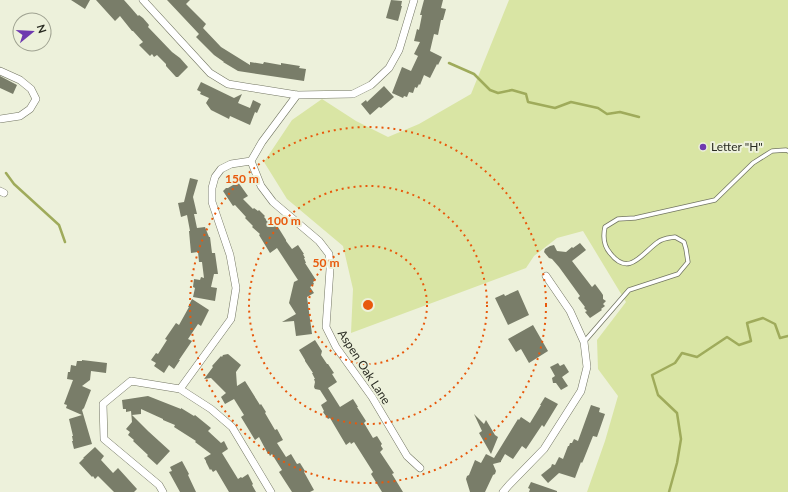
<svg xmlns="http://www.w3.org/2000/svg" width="788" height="492" viewBox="0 0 788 492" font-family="Lato,sans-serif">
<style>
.green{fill:#d9e5a4}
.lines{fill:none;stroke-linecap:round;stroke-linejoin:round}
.stream{stroke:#9fab5b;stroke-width:2.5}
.building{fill:#797d69}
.service-casing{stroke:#737663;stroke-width:5}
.minor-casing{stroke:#737663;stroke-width:8}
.service{stroke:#fff;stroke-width:3.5}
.minor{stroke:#fff;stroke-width:7}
.ring{fill:none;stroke:#e8590c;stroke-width:2;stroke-dasharray:2 4}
.poi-dot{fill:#6e39af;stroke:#edf1db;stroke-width:1.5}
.labels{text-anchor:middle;stroke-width:4;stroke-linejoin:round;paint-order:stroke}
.poi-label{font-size:12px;fill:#2a2c23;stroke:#edf1db;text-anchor:start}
.street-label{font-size:12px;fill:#2a2c23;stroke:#edf1db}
.centre{fill:#e8590c;stroke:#edf1db;stroke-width:2}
.ring-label{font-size:12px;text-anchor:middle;font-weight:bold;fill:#e8590c;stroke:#edf1db;stroke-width:4;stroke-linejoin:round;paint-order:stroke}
</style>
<rect width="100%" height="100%" fill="#edf1db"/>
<path class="green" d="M509 0H788V492H587L605 441 618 396 598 369 597 340 626 302 583 231 557 238 534 256 526 268 351 333 353 289 343 246 287 199 264 162 292 120 322 99 356 121 388 137 419 124 471 94Z"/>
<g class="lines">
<path class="stream" d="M449 63 474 74 490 90 498 93 512 90 526 94 528 102 555 108 571 102 598 108 607 114 620 112 639 117
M6 173 14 184 59 225 65 242
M669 492 677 463 681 439 677 413 658 395 652 375 675 363 682 353 697 357 727 337 739 345 751 341 747 323 763 318 775 324 780 338 788 336"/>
</g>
<path class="building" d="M71 0H90L85 9Z
M96 0H124L132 9 138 16 139 15 143 18 149 25 148 27 172 52 180 58 188 67 178 77H176L166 66V64L157 55 154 57 152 54 150 56 139 45 143 42 133 31H132L120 16 115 21Z
M167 0H190L186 4 206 24 203 28 221 47 250 65V62L263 64 264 62 281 65V63L300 66 299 68 306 69 304 81 238 71 223 62H224L214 55 196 37 199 34Z
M391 0 402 1 401 6H402L398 21 386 18Z
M424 0H443L441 8 446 9 443 20H441L438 35 434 34 430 51 442 57 438 65 437 64 430 78 424 75 420 85 419 84 417 88 415 87 413 93 409 92 407 97 404 96 403 98 392 93 402 67 411 71 418 56 414 54 420 42 414 41 417 29 419 30 422 15H420Z
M0 76 17 85 13 94 0 88Z
M201 82 234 98 242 94 238 103 250 108 253 100 261 104 257 113 255 112 250 125 230 116 229 119 211 110 206 103 209 98 200 94 201 92 197 90Z
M384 86 394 97 381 108 379 107 370 115 361 104 366 100 367 102Z
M190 178 198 180 193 197 197 214H194L197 228 205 227 209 237H210L212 253H215L218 274H214L211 287 217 288 215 301 193 297 195 288 193 287 194 279 200 280 201 277 204 278 202 262H199L198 252 191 253 189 231H190L187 215 181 217 178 203 184 202Z
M238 182 248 196 243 199 253 209 254 208 258 211 259 210 265 216 264 217 273 226 276 224 286 240V241L292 249 298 245 304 254H303L305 258H304L306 263H305L316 280 313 282 314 284 310 287 314 293 307 297 312 334 296 336 294 321 282 322 296 314 289 303 294 282 298 280 277 248 270 253 259 235 260 234 252 227 253 226 245 218 246 217 235 205 233 206 223 191 226 188H228Z
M580 243 586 250 572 261 592 287 595 284 601 292 603 295V299L606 301 603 304 605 306 601 309 602 310 590 318 585 312 587 311 584 308 585 307 578 298 580 296 559 267 552 259 549 258 544 252 545 249 550 246 554 245 557 251 566 252 572 247 573 248Z
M518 290 529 315 508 325 495 298 504 294 505 296Z
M192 299 209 310 201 326 198 324 188 339 192 341 179 360H180L174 369 169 365 164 373 154 366 156 363 151 360 156 353 158 354 167 340 165 339 176 323 179 325 189 307H188Z
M533 325 548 351 529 363 521 349 516 352 508 339Z
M315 340 322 351 321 355 327 364H328L334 373 332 374 337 382 328 388 340 407 353 399 358 407H357L366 421 364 423 373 438 377 436 382 444 381 445V446L383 449 380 452 394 473 392 474 403 492H382L371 474 373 472 354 442 351 444 350 442 346 445 330 418 328 419 323 412 324 411 321 405 327 401 320 390 315 389 314 387 315 382 314 379H315L312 373H313L305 361V360L299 350Z
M228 354 241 365 236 372 237 386 245 381 260 405 261 404 266 412 265 413 275 430 277 429 283 440 277 443 286 457 291 454 297 464 300 463 305 471 304 472 314 490 310 492H292L279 472 282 470 275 459 272 454 270 456 269 454H268L259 437 255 440 241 417 244 415 234 399 225 404 221 397 226 393 211 378 204 379 213 367 212 366 221 356 222 357 223 355Z
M82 360 107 363 106 373 91 371 90 380 82 386 91 390 84 408 82 410 92 444 74 449 72 441H73L72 436H73L69 419 82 415 66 408 67 405 64 404 73 380 67 379 68 372H70L71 365 76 366 77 361H82Z
M558 363 560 366 564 364 569 372 562 377 568 386 561 390 556 383H553L552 378 555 376 550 367Z
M148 396 181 409V408L194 416 195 415 211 428 208 431 221 443 224 441 228 449 222 453 238 479 241 477 242 478 248 474 253 484 252 485 256 492H229L216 470 213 472 211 469 210 470 206 462V461L204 458 211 454 195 442 196 441 174 427 175 425 163 420V419L141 409V414L132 415 148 431 170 451 157 465 147 456 148 455 133 441 134 440 128 435 130 432 126 429 132 422 131 411 126 412V409H123L122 400Z
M545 397 558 404 544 427 542 425 526 449 522 446 513 459 505 454 501 461V462L493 464 496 471 495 474 493 475 485 492H470L466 479 467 476 469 475 475 460 481 463 486 454 494 458 518 419 519 420 521 417 530 423 541 405H540Z
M591 405 600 408 599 412 605 414 597 437 593 436 583 461 582 463 581 462 575 478 559 473 548 483 541 475 551 467 552 464 555 465 559 457 563 459 568 446H569L570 443H572L574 439 578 441Z
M474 414 484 424 486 420 495 435 498 437 491 454 479 433 482 431Z
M95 447 104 456 101 460 113 473 118 468 137 489 134 492H114L98 476 95 479 93 476 92 477 79 463 84 458H83Z
M182 461 189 474 188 475 196 492H180L169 472 172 471 170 467Z
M531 482 557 491V492H529L530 489 528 488Z"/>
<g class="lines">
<g class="service-casing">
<path id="service" d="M584 342 629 290 678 274 688 262 686 249 684 242 675 237C669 238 663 238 658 242 642 253 629 278 610 253 603 245 603 236 605 227L618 219 635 218 715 200 753 163 772 151 786 150 788 151"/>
</g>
<g class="minor-casing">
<path id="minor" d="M143 0 210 73 228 84 297 95 353 94 371 85 389 68 399 50 414 0
M0 71 20 80 31 89 36 99 30 109 20 116 0 119
M297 95 262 142 251 161 261 186 273 202 319 241 329 254 330 269 326 327 336 347 372 397 407 456 420 468
M0 191 4 193
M180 389 231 319 236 288 230 255 212 202V188L215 177 221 169 231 164 251 161
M163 492 159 485 104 439 103 404 131 381 180 389 211 409 232 427 271 492
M503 492 509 485 544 449 581 391 587 367 584 342 570 311 546 276"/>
</g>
<use href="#service" class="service"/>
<use href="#minor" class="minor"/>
</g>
<g class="ring">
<circle cx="368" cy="305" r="59"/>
<circle cx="368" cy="305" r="119"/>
<circle cx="368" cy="305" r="178"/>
</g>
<circle class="poi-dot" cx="703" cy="147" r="4"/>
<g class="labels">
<g class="poi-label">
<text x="711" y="151">Letter "H"</text>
</g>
<g class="street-label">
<text transform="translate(364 367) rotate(57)" y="4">Aspen Oak Lane</text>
</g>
</g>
<circle cx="368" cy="305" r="6" class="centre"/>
<g class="ring-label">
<text x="242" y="183">150 m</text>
<text x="284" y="225">100 m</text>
<text x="326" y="267">50 m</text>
</g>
<g transform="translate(32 32) rotate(72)"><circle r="19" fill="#edf1db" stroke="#9fa291"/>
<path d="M0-3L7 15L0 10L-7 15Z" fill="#6e39af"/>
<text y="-6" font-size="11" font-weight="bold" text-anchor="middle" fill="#2a2c23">N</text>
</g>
</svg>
